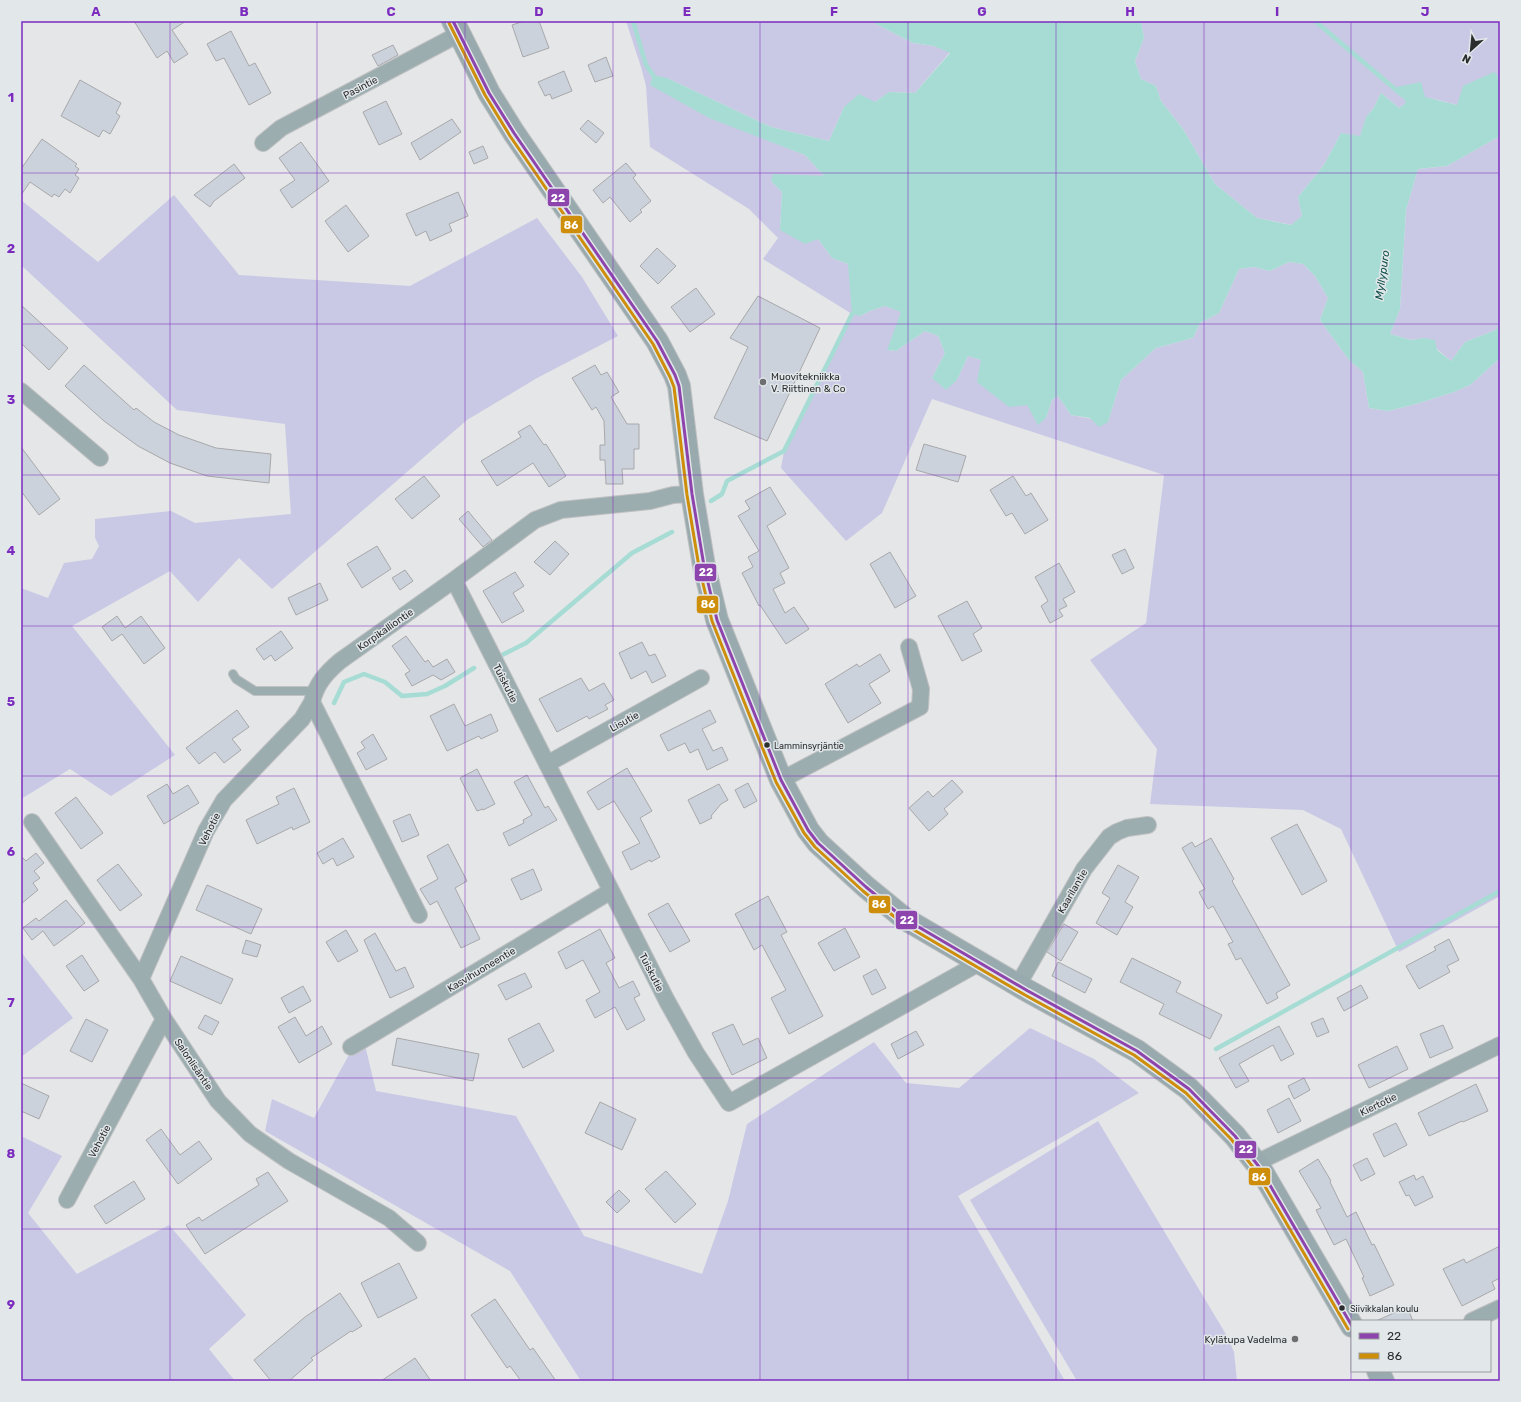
<svg xmlns="http://www.w3.org/2000/svg" width="1521" height="1402" viewBox="0 0 1521 1402" font-family="Rubik,sans-serif">
<style>
.green{fill:#c9c9e5}
.water{fill:#a7dcd4}
.lines{fill:none;stroke-linecap:round;stroke-linejoin:round}
.stream{stroke:#a7dcd4;stroke-width:4.5}
.building{fill:#ccd2dc;stroke:#a8a8aa}
.lane-casing{stroke:#c0c1c2;stroke-width:10}
.street-casing{stroke:#c0c1c2;stroke-width:18}
.secondary-casing{stroke:#c0c1c2;stroke-width:24}
.lane{stroke:#9cadb0;stroke-width:8}
.street{stroke:#9cadb0;stroke-width:16}
.secondary{stroke:#98aaae;stroke-width:22}
.bus-1-casing{stroke:#e2e7ea;stroke-width:6}
.bus-2-casing{stroke:#e2e7ea;stroke-width:6}
.bus-1{stroke:#8e44ad;stroke-width:3}
.bus-2{stroke:#ce8e09;stroke-width:3}
.grid{fill:none;stroke:#7b2cbf;stroke-width:1;stroke-opacity:0.55}
.poi-dot{fill:#6c6e6f;stroke:#e2e7ea;stroke-width:1.5}
.bus-dot{fill:#2c2d2e;stroke:#e2e7ea;stroke-width:1.5}
.labels{text-anchor:middle;stroke-width:3;stroke-linejoin:round;paint-order:stroke}
.bus-label{font-size:9px;fill:#2c2d2e;stroke:#e2e7ea;text-anchor:start}
.street-label{font-size:10px;fill:#2c2d2e;stroke:#e2e7ea}
.poi-label{font-size:10px;fill:#2c2d2e;stroke:#e2e7ea;text-anchor:start}
.water-label{font-size:11px;font-style:italic;fill:#0f4f49;stroke:#e2e7ea}
.line-badge{stroke:#e2e7ea;stroke-width:1.5}
.badge-label{font-size:11px;text-anchor:middle;font-weight:bold;fill:#fff}
.neatline{fill:none;stroke:#7b2cbf;stroke-width:1.5}
.grid-label{font-size:13px;text-anchor:middle;font-weight:bold;fill:#7b2cbf}
</style>
<rect width="100%" height="100%" fill="#e4e6e8"/>
<path class="green" d="M626 21H875L874 23 913 43 934 46 950 52 915 93 889 92 875 102 844 107 829 141 771 127 667 78 762 138 805 155 824 176 771 181 782 192 780 230 818 239 832 258 848 264 860 316 870 311 885 306 902 312 888 350 896 351 925 331 938 336 945 353 932 378 957 380 968 356 981 360 1027 405 1046 418 1052 400 1058 396 1071 415 1108 422 1121 380 1156 348 1193 338 1200 323 1219 313 1239 269 1254 267 1270 271 1289 262 1303 264 1315 276 1328 298 1320 320 1349 360 1363 372 1369 408 1388 411 1416 404 1454 392 1470 385 1498 360 1500 361V896L1399 952 1341 829 1303 810 1150 804 1157 749 1090 660 1146 623 1164 475 932 399 882 513 846 541 781 468 784 451 852 314 763 259 778 238 749 209 650 147 646 86 641 67Z
M1141 21H1500V78L1494 73 1457 105C1434 99 1421 92 1399 108L1381 93 1373 109 1366 117 1360 137 1341 133 1324 165 1298 197 1302 216 1292 225 1257 218 1215 184 1183 129 1161 101 1156 86 1141 79 1135 61 1144 38Z
M1500 136V323L1496 330 1465 342 1451 361 1424 338 1411 340 1390 334 1400 309 1406 210 1418 169 1447 166Z
M174 195 239 275 410 286 537 218 582 277 618 336 537 378 467 420 272 589 239 558 198 602 170 571 72 626 175 755 111 796 70 769 21 799V588L48 598 64 563 92 559 99 546 95 538V519L171 511 195 523 291 514 285 424 177 410 21 265V200L98 262Z
M21 952 73 1018 21 1057Z
M1030 1028 1094 1059 1139 1093 958 1196 1065 1381H581L510 1271 265 1131 272 1099 314 1118 350 1053 365 1045 376 1091 516 1116 584 1236 702 1274 728 1201 747 1124 874 1042 906 1083 959 1088Z
M1098 1121 1227 1336 1234 1352 1237 1381H1077L970 1200Z
M21 1136 62 1156 28 1213 77 1274 169 1225 246 1315 209 1349 235 1381H21Z"/>
<path class="water" d="M875 21H1141L1144 38 1135 61 1141 79 1156 86 1161 101 1183 129 1215 184 1257 218 1291 225 1302 216 1298 197 1324 165 1341 133 1360 136 1366 117 1373 109 1381 93 1399 108 1406 103 1397 87 1421 82 1425 97 1457 105 1463 86 1494 72 1500 78V136L1447 166 1418 169 1406 210 1400 309 1390 334 1411 340 1424 338 1435 340 1437 350 1451 361 1465 342 1496 330 1500 322V361L1498 360 1470 385 1454 392 1416 404 1388 411 1369 408 1363 372 1349 360 1320 320 1328 298 1315 276 1303 264 1289 262 1270 271 1254 267 1239 269 1219 313 1200 323 1193 338 1156 348 1121 380 1108 422 1099 427 1090 418 1071 415 1058 396 1052 400 1046 418 1038 425 1027 405 1009 407 977 382 981 360 968 356 957 380 946 390 932 378 945 353 938 336 925 331 896 351 887 350 901 312 885 306 870 311 860 316 852 314 848 264 832 258 818 239 805 244 780 230 782 192 771 181 773 174 824 176 805 155 709 118 650 85 653 75 667 78 771 127 829 141 844 107 859 94 875 102 889 92 915 93 950 53 934 46 913 43 874 23Z"/>
<g class="lines">
<path class="stream" d="M633 21 646 65 653 75
M1315 21 1402 95
M711 501 722 494 727 481 784 451 852 314
M502 655 526 643 632 553 672 532
M334 703 344 682 364 674 385 682 402 696 427 694 445 686 474 668
M1216 1049 1500 891"/>
</g>
<path class="building" d="M134 21H186L172 30 188 54 174 63 167 51 157 58Z
M524 21H539L549 48 523 57 512 25Z
M231 31 249 66 255 63 271 93 249 105 224 58 216 61 207 44Z
M393 45 398 55 378 66 372 55Z
M606 57 613 76 595 82 588 65Z
M564 71 572 91 552 99 550 94 545 96 538 82Z
M80 80 121 103 116 113 120 116 110 134 103 130 99 137 61 116Z
M386 101 402 134 379 145 363 112Z
M452 119 461 132 420 160 411 143Z
M588 120 604 133 596 143 580 129Z
M42 139 77 164 75 166 79 169 75 175 79 178 70 193 65 189 59 197 54 194 52 197 30 182 21 195V169Z
M301 142 329 181 292 208 280 190 295 180 279 158Z
M483 146 488 158 474 164 469 152Z
M626 163 636 175 633 178 651 201 640 210 642 212 630 222 610 197 603 203 593 190Z
M234 164 245 178 214 201 210 207 194 195Z
M458 192 468 216 449 224 452 231 430 241 426 231 416 236 406 214Z
M346 205 369 236 348 252 325 221Z
M657 248 676 266 658 284 640 266Z
M696 288 715 314 690 332 671 307Z
M758 296 820 328 767 441 714 418 748 347 730 338Z
M21 305 68 348 49 370 21 343Z
M84 365 134 410 136 408 154 422 179 435 216 448 271 454 269 483 207 476 170 463 138 446 104 421 65 386Z
M595 365 601 375 607 372 619 392 611 397 627 424H639V449H634V469H622L623 484H606L605 460H600V445H605L604 421 596 407 592 410 572 378Z
M530 425 544 445 546 444 566 476 549 487 533 463 497 486 481 461 521 437 518 432Z
M924 444 966 456 958 482 916 470Z
M21 447 60 499 39 515 21 491Z
M424 476 440 496 412 519 395 499Z
M1013 476 1026 496 1031 493 1048 520 1025 534 1012 513 1006 516 990 490Z
M770 487 786 514 767 526 789 568 780 573 785 583 773 589 785 613 794 607 809 629 786 644 760 605 759 606 742 573 753 567 748 557 759 551 738 516 750 509 745 501Z
M468 511 492 540 483 547 459 519Z
M555 541 569 554 550 575 534 562Z
M377 546 391 569 362 588 347 564Z
M1125 549 1134 568 1122 574 1112 555Z
M890 552 916 596 895 608 870 564Z
M1059 563 1075 592 1063 599 1067 606 1059 610 1063 616 1050 623 1041 606 1048 601 1035 577Z
M405 570 413 581 400 590 392 578Z
M515 572 524 586 513 593 524 611 502 623 483 591Z
M320 583 328 600 296 615 288 598Z
M967 601 982 628 973 634 982 651 962 661 938 616Z
M117 616 125 628 141 616 165 648 144 664 122 634 112 641 102 627Z
M281 631 293 648 275 661 271 655 264 660 256 649Z
M406 636 425 662 428 660 433 667 447 659 455 672 441 680 433 675 412 686 405 674 410 671 392 646Z
M642 642 649 656 655 654 666 676 652 683 646 671 631 679 619 653Z
M880 654 890 671 869 684 881 703 848 723 825 684 857 664 859 667Z
M581 678 589 691 604 683 614 700 605 705 608 709 589 719 587 716 557 732 539 699Z
M454 704 465 726 491 714 498 731 481 739 479 736 447 751 430 716Z
M237 710 249 727 232 739 241 750 224 763 215 752 199 764 186 748Z
M710 710 716 722 702 729 713 751 722 747 728 760 707 770 698 749 690 753 685 743 668 751 660 735Z
M373 734 387 759 366 770 357 753 365 748 361 742Z
M627 768 652 811 640 818 660 857 651 862 650 860 631 870 622 852 640 843 614 801 598 810 587 792Z
M477 769 495 804 483 810V809L477 811 460 778Z
M527 775 545 808 548 806 557 820 509 846 503 833 524 823 523 820 532 815 514 782Z
M952 780 963 792 944 809 948 814 929 831 909 808 928 791 933 797Z
M748 783 757 801 744 808 735 790Z
M167 784 173 794 188 785 199 803 164 824 147 796Z
M719 784 728 800 721 804 711 816 712 818 700 824 688 800Z
M294 788 310 822 293 830 292 827 257 844 246 820 279 804 276 797Z
M76 797 103 833 81 849 55 813Z
M410 814 419 835 402 842 393 821Z
M1297 824 1327 881 1302 895 1271 838Z
M343 838 354 857 337 866 333 858 323 864 317 853Z
M1211 838 1234 879 1232 881 1290 985 1276 993 1278 998 1267 1004 1241 958 1236 960 1228 944 1233 942 1213 906 1208 909 1199 892 1205 889 1182 848 1192 842 1195 847Z
M448 844 467 881 455 888 480 939 461 948 437 901 430 905 420 889 438 879 427 856Z
M36 853 44 863 34 871 40 878 33 883 38 890 21 904V856L26 861Z
M118 864 142 895 120 911 97 880Z
M1118 865 1139 877 1125 902 1133 907 1117 935 1096 923 1110 898 1102 893Z
M533 869 542 890 521 900 511 879Z
M207 885 262 909 251 934 196 910Z
M768 896 787 932 781 935 823 1016 789 1034 771 998 786 990 762 945 754 950 735 914Z
M66 900 85 923 54 946 43 931 32 940 23 928 36 918 39 921Z
M668 903 690 941 670 952 648 914Z
M1064 924 1078 932 1061 961 1047 952Z
M845 928 860 957 834 971 818 943Z
M600 929 615 958 606 963 619 988 633 981 640 995 634 998 645 1020 627 1030 615 1007 595 1018 586 1000 600 992 583 960 566 969 558 952Z
M346 930 358 951 338 962 326 942Z
M375 933 396 971 405 967 414 987 390 998 364 940Z
M1449 939 1459 960 1447 966 1450 972 1419 989 1406 966 1436 950 1434 947Z
M246 940 261 945 257 957 242 953Z
M82 955 99 981 84 991 66 966Z
M181 956 233 979 221 1004 170 981Z
M1132 958 1181 982 1176 992 1222 1015 1210 1039 1159 1014 1164 1004 1120 982Z
M1058 962 1092 979 1085 993 1052 976Z
M876 969 886 988 872 995 863 976Z
M525 973 532 987 506 1000 498 985Z
M1361 985 1368 998 1344 1011 1337 998Z
M303 986 311 1001 289 1013 281 998Z
M205 1015 219 1022 212 1035 198 1028Z
M295 1017 306 1036 322 1026 332 1044 299 1063 278 1027Z
M1323 1018 1329 1032 1317 1037 1311 1023Z
M86 1019 108 1030 92 1062 70 1051Z
M539 1023 554 1051 523 1068 508 1039Z
M733 1024 743 1045 758 1038 767 1058 732 1075 712 1033Z
M1443 1025 1453 1048 1430 1058 1420 1034Z
M1279 1026 1294 1054 1281 1061 1273 1045 1239 1064 1249 1081 1236 1088 1219 1058Z
M916 1031 924 1045 898 1059 891 1044Z
M397 1038 479 1054 473 1081 392 1065Z
M1397 1046 1408 1069 1369 1088 1358 1065Z
M1304 1078 1310 1090 1294 1099 1288 1086Z
M21 1083 49 1096 39 1119 21 1111Z
M1476 1084 1488 1111 1463 1122 1462 1121 1429 1136 1418 1113Z
M1289 1098 1301 1121 1278 1133 1267 1110Z
M600 1102 636 1119 622 1150 585 1133Z
M1396 1123 1407 1145 1384 1157 1373 1134Z
M161 1129 180 1155 199 1141 212 1159 178 1184 146 1140Z
M1367 1158 1375 1174 1361 1181 1353 1165Z
M1318 1159 1331 1181 1330 1182 1347 1217 1356 1212 1372 1245 1374 1244 1394 1285 1370 1296 1362 1278 1364 1277 1346 1239 1334 1245 1316 1210 1321 1208 1299 1171Z
M666 1171 696 1204 675 1223 645 1189Z
M268 1172 288 1201 205 1254 186 1225 199 1217 202 1221 259 1185 256 1179Z
M1414 1175 1416 1180 1423 1176 1433 1197 1415 1206 1409 1195 1406 1196 1399 1182Z
M134 1181 145 1199 106 1224 94 1206Z
M619 1190 630 1201 617 1213 606 1202Z
M1500 1246V1278L1492 1282 1495 1289 1462 1306 1443 1269 1464 1259 1466 1263Z
M399 1263 417 1298 378 1318 361 1283Z
M340 1293 362 1326 352 1332 351 1331 311 1358 313 1360 289 1381H271L254 1360 305 1317Z
M495 1299 530 1350 533 1348 556 1381H521L510 1366 507 1368 471 1315Z
M1407 1307 1413 1321H1376Z
M415 1358 431 1381H381Z"/>
<g class="lines">
<g class="lane-casing">
<path id="lane" d="M233 674 236 679 255 691H315"/>
</g>
<g class="street-casing">
<path id="street" d="M263 143 281 128 459 34
M21 391 100 458
M454 580 667 1001 696 1053 729 1103 979 963
M547 764 701 678
M781 780 920 707 921 689 909 647
M32 822 141 979 164 1019 218 1101 250 1134 289 1161 389 1218 418 1243
M419 915 312 702C316 684 326 673 340 661L454 580 535 520 561 510 650 501 673 495 692 494
M141 979 206 831 224 800 302 719 312 702
M1018 985 1084 869 1109 837 1117 832 1127 828 1148 825
M351 1047 611 891
M1256 1163 1500 1045
M67 1200 164 1019
M1472 1321 1500 1308"/>
</g>
<g class="secondary-casing">
<path id="secondary" d="M453 21 489 93 514 133 657 341 675 375 679 386 692 494 704 566 717 620 781 780 808 830 818 843 866 887 905 919 1028 991 1137 1051 1189 1089 1235 1136 1260 1168 1352 1326
M1378 1371 1383 1381"/>
</g>
<use href="#lane" class="lane"/>
<use href="#street" class="street"/>
<use href="#secondary" class="secondary"/>
<g class="bus-1-casing">
<path id="bus-1" d="M453 21 489 93 514 133 657 341 675 375 679 386 692 494 704 566 717 620 781 780 808 830 818 843 866 887 905 919 1028 991 1137 1051 1189 1089 1235 1136 1260 1168 1352 1326"/>
</g>
<g class="bus-2-casing">
<path id="bus-2" d="M449 23 485 95 510 136 653 344 670 377 674 387 687 495 699 567 712 621 776 782 804 833 815 847 863 891 902 923 1025 995 1134 1055 1186 1093 1231 1139 1256 1171 1348 1329"/>
</g>
<use href="#bus-1" class="bus-1"/>
<use href="#bus-2" class="bus-2"/>
</g>
<path class="grid" d="M170 21V1381M317 21V1381M465 21V1381M613 21V1381M760 21V1381M908 21V1381M1056 21V1381M1204 21V1381M1351 21V1381M21 173H1500M21 324H1500M21 475H1500M21 626H1500M21 776H1500M21 927H1500M21 1078H1500M21 1229H1500"/>
<g class="poi-dot">
<circle cx="763" cy="382" r="4"/>
<circle cx="1295" cy="1339" r="4"/>
</g>
<g class="bus-dot">
<circle cx="767" cy="745" r="3.5"/>
<circle cx="1342" cy="1308" r="3.5"/>
</g>
<g class="labels">
<g class="bus-label">
<text x="774" y="749">Lamminsyrjäntie</text>
<text x="1350" y="1312">Siivikkalan koulu</text>
</g>
<g class="street-label">
<text transform="translate(360 87) rotate(-28)" y="4">Pasintie</text>
<text transform="translate(385 629) rotate(-35)" y="4">Korpikalliontie</text>
<text transform="translate(506 683) rotate(63)" y="4">Tuiskutie</text>
<text transform="translate(624 721) rotate(-29)" y="4">Lisutie</text>
<text transform="translate(209 829) rotate(-63)" y="4">Vehotie</text>
<text transform="translate(1072 891) rotate(-60)" y="4">Kaarilantie</text>
<text transform="translate(481 969) rotate(-31)" y="4">Kasvihuoneentie</text>
<text transform="translate(652 972) rotate(63)" y="4">Tuiskutie</text>
<text transform="translate(194 1064) rotate(56)" y="4">Salonlisäntie</text>
<text transform="translate(1378 1104) rotate(-26)" y="4">Kiertotie</text>
<text transform="translate(99 1141) rotate(-62)" y="4">Vehotie</text>
</g>
<g class="poi-label">
<text x="771" y="380">Muovitekniikka<tspan x="771" dy="12">V. Riittinen &amp; Co</tspan></text>
<text x="1287" y="1343" text-anchor="end">Kylätupa Vadelma</text>
</g>
<g class="water-label">
<text transform="translate(1382 275) rotate(-82)" y="4">Myllypuro</text>
</g>
</g>
<g class="line-badge">
<rect x="547" y="188" width="23" height="19" rx="4" fill="#8e44ad"/>
<rect x="560" y="215" width="23" height="19" rx="4" fill="#ce8e09"/>
<rect x="694" y="563" width="23" height="19" rx="4" fill="#8e44ad"/>
<rect x="696" y="595" width="23" height="19" rx="4" fill="#ce8e09"/>
<rect x="868" y="895" width="23" height="19" rx="4" fill="#ce8e09"/>
<rect x="895" y="910" width="23" height="20" rx="4" fill="#8e44ad"/>
<rect x="1234" y="1140" width="23" height="19" rx="4" fill="#8e44ad"/>
<rect x="1248" y="1167" width="23" height="19" rx="4" fill="#ce8e09"/>
</g>
<g class="badge-label">
<text x="558" y="202">22</text>
<text x="571" y="229">86</text>
<text x="706" y="576">22</text>
<text x="708" y="608">86</text>
<text x="879" y="908">86</text>
<text x="907" y="924">22</text>
<text x="1246" y="1153">22</text>
<text x="1259" y="1181">86</text>
</g>
<rect width="1521" height="1402" fill="none" stroke="#e2e7ea" stroke-width="44"/>
<rect x="1351" y="1320" width="140" height="52" fill="#e2e7ea" stroke="#999d9f"/>
<rect x="1359" y="1333" width="20" height="6" fill="#8e44ad" stroke="#999d9f"/>
<text x="1387" y="1340" font-size="12" fill="#2c2d2e">22</text>
<rect x="1359" y="1353" width="20" height="6" fill="#ce8e09" stroke="#999d9f"/>
<text x="1387" y="1360" font-size="12" fill="#2c2d2e">86</text>
<g transform="translate(1471 50) rotate(207)" stroke="#e2e7ea" stroke-width="3" paint-order="stroke">
<path d="M0-3L7 15L0 10L-7 15Z" fill="#2c2d2e"/>
<text y="-6" font-size="11" font-weight="bold" text-anchor="middle" fill="#2c2d2e">N</text>
</g>
<rect x="22" y="22" width="1477" height="1358" class="neatline"/>
<g class="grid-label">
<text x="96" y="16">A</text>
<text x="244" y="16">B</text>
<text x="391" y="16">C</text>
<text x="539" y="16">D</text>
<text x="687" y="16">E</text>
<text x="834" y="16">F</text>
<text x="982" y="16">G</text>
<text x="1130" y="16">H</text>
<text x="1277" y="16">I</text>
<text x="1425" y="16">J</text>
<text x="11" y="102">1</text>
<text x="11" y="253">2</text>
<text x="11" y="404">3</text>
<text x="11" y="555">4</text>
<text x="11" y="706">5</text>
<text x="11" y="856">6</text>
<text x="11" y="1007">7</text>
<text x="11" y="1158">8</text>
<text x="11" y="1309">9</text>
</g>
</svg>
